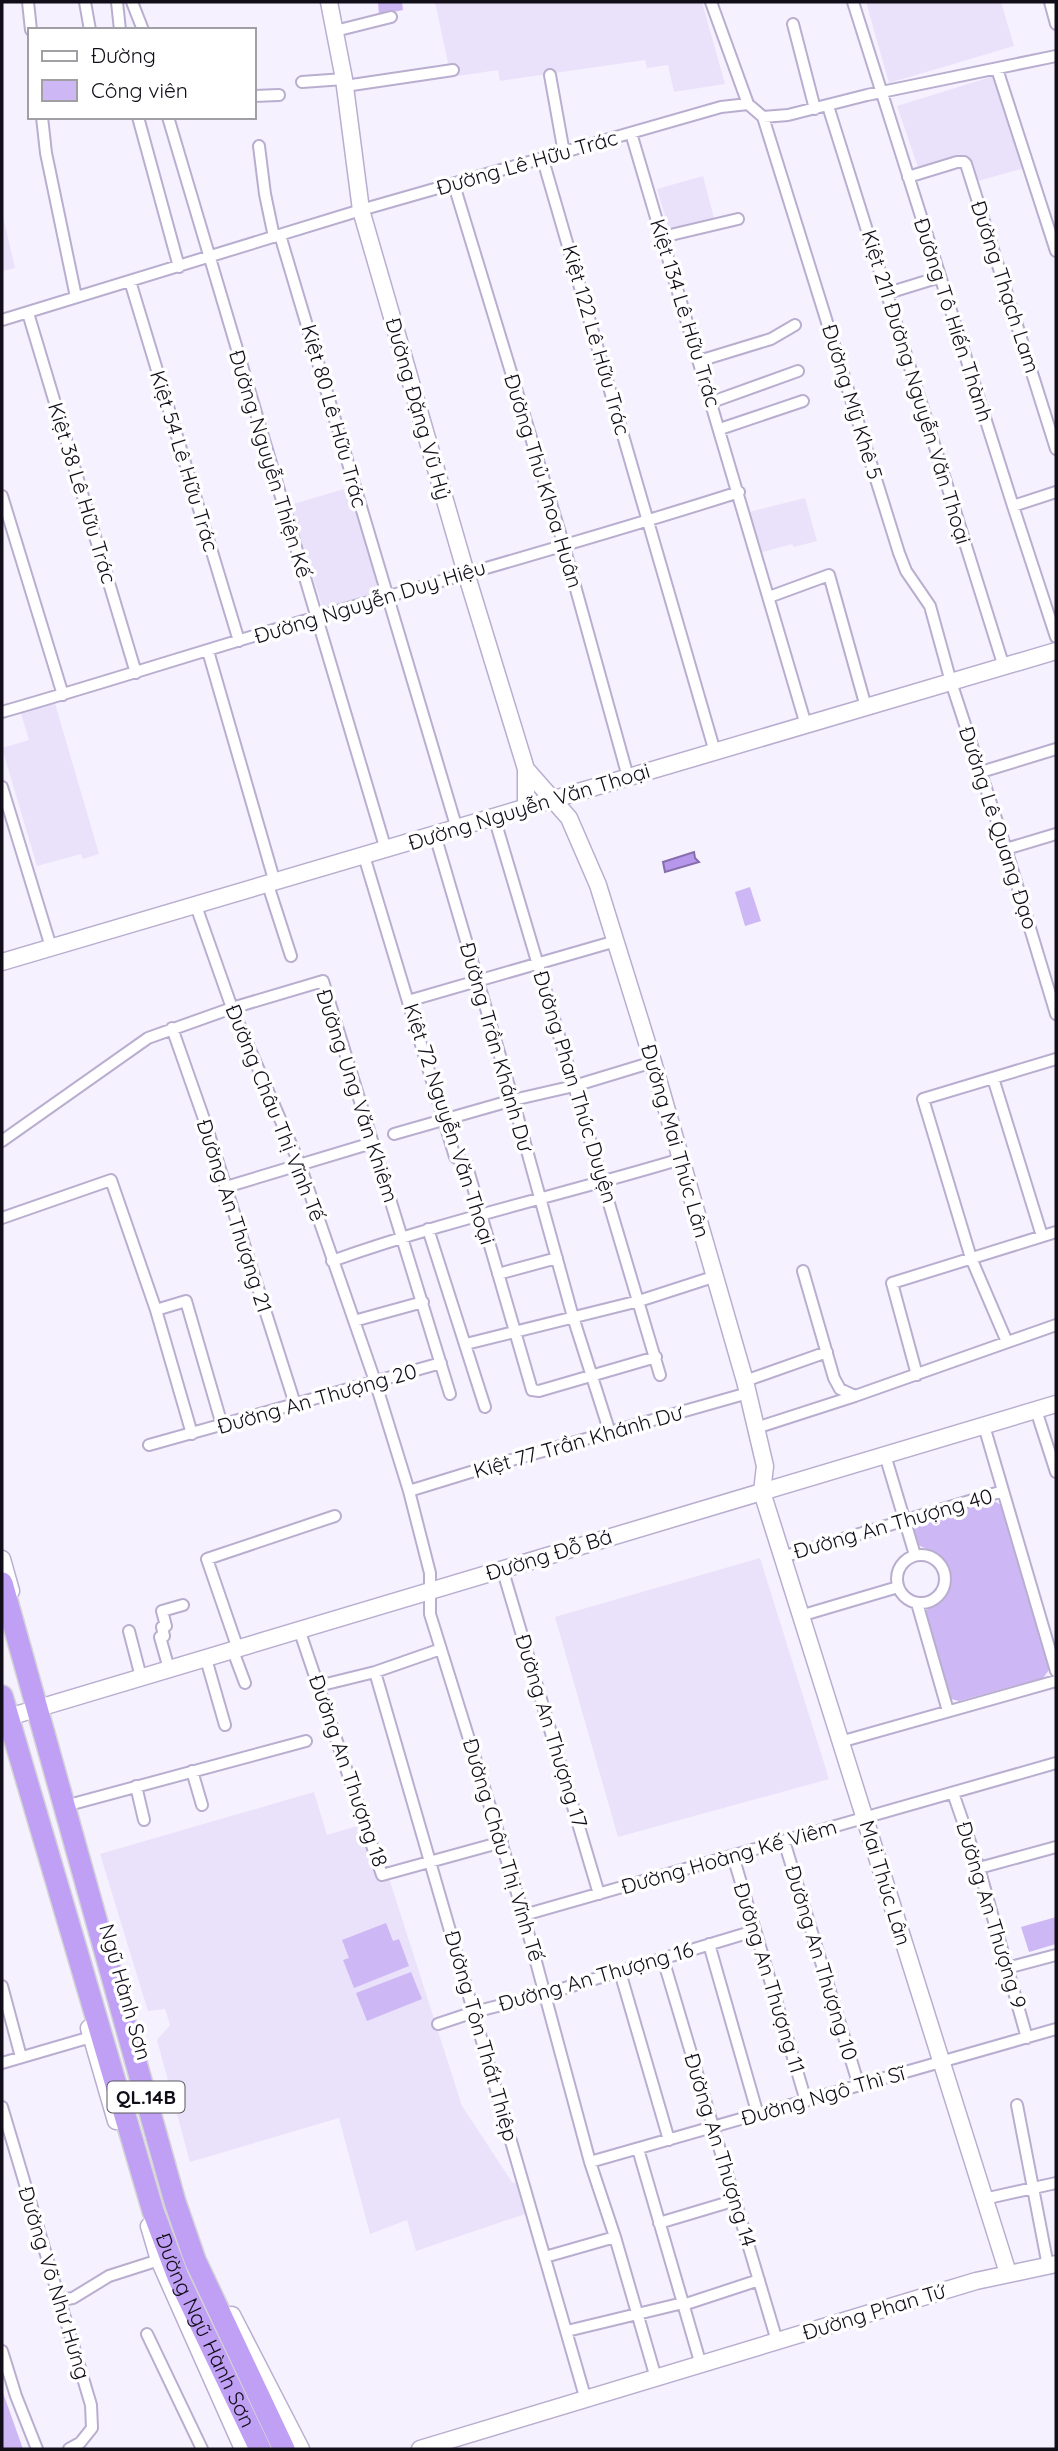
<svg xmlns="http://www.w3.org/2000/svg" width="1058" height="2451" viewBox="0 0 1058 2451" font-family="Quicksand,sans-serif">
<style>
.built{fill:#eae2fb}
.green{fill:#cdb7f5}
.water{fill:#b797ec;stroke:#866ead;stroke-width:2}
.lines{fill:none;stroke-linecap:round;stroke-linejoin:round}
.street-casing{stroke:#b9aecf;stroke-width:14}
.secondary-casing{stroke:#b9aecf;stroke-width:19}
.highway-casing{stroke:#d4d4d6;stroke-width:24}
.street{stroke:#fff;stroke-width:10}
.secondary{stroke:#fff;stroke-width:16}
.highway{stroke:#c0a0f5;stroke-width:21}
.labels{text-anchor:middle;stroke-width:7;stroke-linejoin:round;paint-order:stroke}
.shield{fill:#fff;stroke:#59565e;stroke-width:2}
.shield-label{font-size:19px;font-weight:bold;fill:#120e19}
.street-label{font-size:21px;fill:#120e19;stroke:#fff}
</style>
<rect width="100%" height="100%" fill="#f5f1ff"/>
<path class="built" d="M435 2H702L725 84 674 92 668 65 647 68 645 60 500 81 498 70 451 77Z
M866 2H1001L1014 46 889 83Z
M994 76 1024 168 978 181 971 163 922 179 897 106Z
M703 176 715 222 670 233 657 189Z
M2 212 15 268 2 271Z
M351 487 381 591 323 609 290 505Z
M805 498 817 541 794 547 792 544 759 553 749 512Z
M54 700 99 854 83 859 81 854 37 866 2 748 29 740 20 710Z
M760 1558 829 1779 618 1837 555 1617Z
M314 1792 327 1835 371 1822 462 2106 512 2182 521 2185 528 2213 416 2251 407 2220 370 2234 339 2118 190 2162 157 2040 170 2025 165 2009 148 2011 100 1854Z"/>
<path class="green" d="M378 2H402L403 10 379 15Z
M750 887 761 921 745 926 735 892Z
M994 1501 1003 1506 1049 1670 1043 1678 959 1701 951 1699 922 1614C928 1608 935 1605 941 1600 945 1597 948 1591 949 1586 953 1561 937 1554 918 1545L912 1530 915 1522Z
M1056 1917V1944L1029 1952 1021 1927Z
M386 1923 393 1941 399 1939 409 1966 354 1988 343 1960 349 1958 342 1940Z
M411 1972 422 1999 367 2021 356 1993Z
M2 2390 23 2449H2Z"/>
<path class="water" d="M694 852 695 858 699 862 665 872 663 862Z"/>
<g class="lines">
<g class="street-casing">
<path id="street" d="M28 2 31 30
M85 2 90 30
M117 2 120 30
M132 2 143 30
M711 2 748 104
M853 2 1013 506 1056 637
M1050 2 1056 24
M793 24 815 109
M335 31 391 17
M997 69 1056 251
M550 75 564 153
M302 82 344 79
M345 86 453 70
M254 96 279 95
M828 106 1004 667
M42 117 46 153 76 297
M138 117 179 267
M168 117 386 850
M763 117 899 553 906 571 930 606 951 682 1006 849 1056 1014
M631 133 806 725
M259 146 265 194 274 237
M543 160 715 752
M908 177 957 162H964L966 164 1056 449
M454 185 564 546 628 777
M280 235 457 829
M662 237 738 219
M130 281 239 641
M888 293 940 277
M28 313 136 673
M2 320 361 210 721 107 748 104 763 117 788 115 867 95 1056 56
M699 361 771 339 795 325
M712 402 798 371
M720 429 803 401
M2 496 63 695
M1013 506 1056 492
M769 597 829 575 866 707
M208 651 275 883
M2 712C107 682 211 648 317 617 457 576 599 537 739 492
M981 772 1056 749
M2 787 51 947
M494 817 660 1375
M435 835 513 1100 573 1317 610 1433
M1006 849 1056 834
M364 856 455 1157 466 1163 532 1390 539 1391 656 1357
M268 885 291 956
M196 906 232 1008 300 1165 375 1381 409 1491 430 1573V1614L521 1906 590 2162 615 2237 656 2378
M408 1001 616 941
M172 1028 205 1122 295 1404
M993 1078 1042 1236
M394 1134 513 1100 574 1086 653 1062
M2 1141 148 1038 232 1008 323 981 450 1394
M226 1187 372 1143
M2 1218 111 1180 156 1310 192 1434
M428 1229 485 1407
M332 1261C447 1220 565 1194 681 1159
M803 1271 834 1378 840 1389 855 1396 1056 1325
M498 1274 557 1258
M156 1310 186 1301 222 1425
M354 1321 423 1302
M1007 1342 971 1258 923 1099 1056 1059
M466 1344 639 1301 713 1277
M917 1375 892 1283 1056 1232
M745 1381 827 1352
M1036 1410 1056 1472
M984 1426 1056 1671
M756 1428 855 1396
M149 1445 441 1363
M885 1455 915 1555
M409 1491 487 1467 748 1393
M897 1579a24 24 0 1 1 48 0a24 24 0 1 1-48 0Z
M782 1557 1003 1491
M502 1568 599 1894
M917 1603 948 1711
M800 1616 898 1587
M129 1631 141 1677
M300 1632 382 1875 502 1842
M238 1649 207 1559 335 1516
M233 1651 245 1683
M206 1659 225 1725
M169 1669 160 1637 164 1636 162 1627 166 1626 162 1611 183 1605
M375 1672 586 2400
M318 1686 375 1672 441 1649
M840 1742 1056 1681
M192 1771 202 1805
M136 1786 144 1820
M953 1793 979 1868 1027 2038
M65 1806 306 1741
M784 1841 859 2086
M733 1856 806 2101
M979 1868 1056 1847
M524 1915 1056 1763
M709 1944 758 2115
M663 1959 777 2341
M1007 1968 1056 1955
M620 1972 669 2140
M2 1986 21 2057
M438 2024 474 2012 545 1994 754 1931
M2 2063 91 2037
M1017 2105 1048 2266
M2 2107 91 2405 92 2428 80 2443 69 2449
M638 2149 701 2365
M590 2162 1056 2029
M984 2199 1056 2183
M659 2223 736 2200
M545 2257 615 2237
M60 2300 73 2298 109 2276 159 2260
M683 2305 759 2280
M567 2331 683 2303
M147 2334 202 2449
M2 2351 16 2396 37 2449"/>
</g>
<g class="secondary-casing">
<path id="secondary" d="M329 2 344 79 361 210 466 573 526 769 569 818 598 885 653 1062 745 1381 765 1466 762 1492 1008 2273
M526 808V769
M2 962 1056 651
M2 1559 11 1591
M2 1719 1056 1404
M89 2028 116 2121
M149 2226 159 2260 243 2449
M232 2315 301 2449
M420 2449 976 2281 1056 2264"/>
</g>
<g class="highway-casing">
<g id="highway">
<path d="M2 1583 175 2202 195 2260 284 2449"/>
<path id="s1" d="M2 1696 153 2211 178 2277 260 2449"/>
</g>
</g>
<use href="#street" class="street"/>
<use href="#secondary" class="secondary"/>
<use href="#highway" class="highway"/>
</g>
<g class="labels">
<rect class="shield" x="107.5" y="2081.5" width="77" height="31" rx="5"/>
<g class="shield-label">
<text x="146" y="2104">QL.14B</text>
</g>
<g class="street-label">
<text transform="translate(527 163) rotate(-16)" y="7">Đường Lê Hữu Trác</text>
<text transform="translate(1005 287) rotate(72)" y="7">Đường Thạch Lam</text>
<text transform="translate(685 313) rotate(73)" y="7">Kiệt 134 Lê Hữu Trác</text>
<text transform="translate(953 320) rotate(72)" y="7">Đường Tô Hiến Thành</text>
<text transform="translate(596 340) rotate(74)" y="7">Kiệt 122 Lê Hữu Trác</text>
<text transform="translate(916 387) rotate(73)" y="7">Kiệt 211 Đường Nguyễn Văn Thoại</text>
<text transform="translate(852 402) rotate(73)" y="7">Đường Mỹ Khê 5</text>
<text transform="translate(418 409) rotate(74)" y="7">Đường Đặng Vũ Hỷ</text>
<text transform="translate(334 416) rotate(74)" y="7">Kiệt 80 Lê Hữu Trác</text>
<text transform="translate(184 461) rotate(73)" y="7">Kiệt 54 Lê Hữu Trác</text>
<text transform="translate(270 464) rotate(73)" y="7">Đường Nguyễn Thiện Kế</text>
<text transform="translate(543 481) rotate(73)" y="7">Đường Thủ Khoa Huân</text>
<text transform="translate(82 493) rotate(73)" y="7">Kiệt 38 Lê Hữu Trác</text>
<text transform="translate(370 602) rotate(-17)" y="7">Đường Nguyễn Duy Hiệu</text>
<text transform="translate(529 807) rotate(-17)" y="7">Đường Nguyễn Văn Thoại</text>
<text transform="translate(998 828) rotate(72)" y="7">Đường Lê Quang Đạo</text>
<text transform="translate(496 1047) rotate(74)" y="7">Đường Trần Khánh Dư</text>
<text transform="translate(575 1087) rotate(73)" y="7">Đường Phan Thúc Duyện</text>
<text transform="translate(357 1096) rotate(72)" y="7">Đường Ung Văn Khiêm</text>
<text transform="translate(275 1113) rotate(68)" y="7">Đường Châu Thị Vĩnh Tế</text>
<text transform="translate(449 1124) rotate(72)" y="7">Kiệt 72 Nguyễn Văn Thoại</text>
<text transform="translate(675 1141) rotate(74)" y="7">Đường Mai Thúc Lân</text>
<text transform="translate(234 1216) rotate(72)" y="7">Đường An Thượng 21</text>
<text transform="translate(317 1399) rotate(-16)" y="7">Đường An Thượng 20</text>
<text transform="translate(578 1442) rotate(-16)" y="7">Kiệt 77 Trần Khánh Dư</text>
<text transform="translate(893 1524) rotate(-16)" y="7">Đường An Thượng 40</text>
<text transform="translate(549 1555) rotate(-17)" y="7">Đường Đỗ Bá</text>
<text transform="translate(551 1731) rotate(73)" y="7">Đường An Thượng 17</text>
<text transform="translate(348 1771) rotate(71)" y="7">Đường An Thượng 18</text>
<text transform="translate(503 1850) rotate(73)" y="7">Đường Châu Thị Vĩnh Tế</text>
<text transform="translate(729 1857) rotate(-16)" y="7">Đường Hoàng Kế Viêm</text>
<text transform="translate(885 1883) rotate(73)" y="7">Mai Thúc Lân</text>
<text transform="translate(991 1915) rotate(73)" y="7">Đường An Thượng 9</text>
<text transform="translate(821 1963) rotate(73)" y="7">Đường An Thượng 10</text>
<text transform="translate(596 1977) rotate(-16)" y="7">Đường An Thượng 16</text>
<text transform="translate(769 1978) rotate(73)" y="7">Đường An Thượng 11</text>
<text transform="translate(125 1992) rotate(74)" y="7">Ngũ Hành Sơn</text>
<text transform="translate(481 2036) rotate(74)" y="7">Đường Tôn Thất Thiệp</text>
<text transform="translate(823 2096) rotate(-16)" y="7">Đường Ngô Thì Sĩ</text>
<text transform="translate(720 2150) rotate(73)" y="7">Đường An Thượng 14</text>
<text transform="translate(54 2283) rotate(73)" y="7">Đường Võ Như Hưng</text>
<text transform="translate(874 2312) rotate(-17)" y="7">Đường Phan Tứ</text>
<text dy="7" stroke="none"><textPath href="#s1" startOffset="667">Đường Ngũ Hành Sơn</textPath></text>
</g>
</g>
<rect width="1058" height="2451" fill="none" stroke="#120e19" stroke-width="7"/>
<rect x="28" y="28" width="228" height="91" fill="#ffffff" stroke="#a09fa3" stroke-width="2"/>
<rect x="42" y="51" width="35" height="10" fill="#ffffff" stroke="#a09fa3" stroke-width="2"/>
<text x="91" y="63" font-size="21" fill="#120e19">Đường</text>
<rect x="42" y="80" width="35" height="21" fill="#cdb7f5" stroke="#a09fa3" stroke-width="2"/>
<text x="91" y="98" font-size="21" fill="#120e19">Công viên</text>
</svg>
